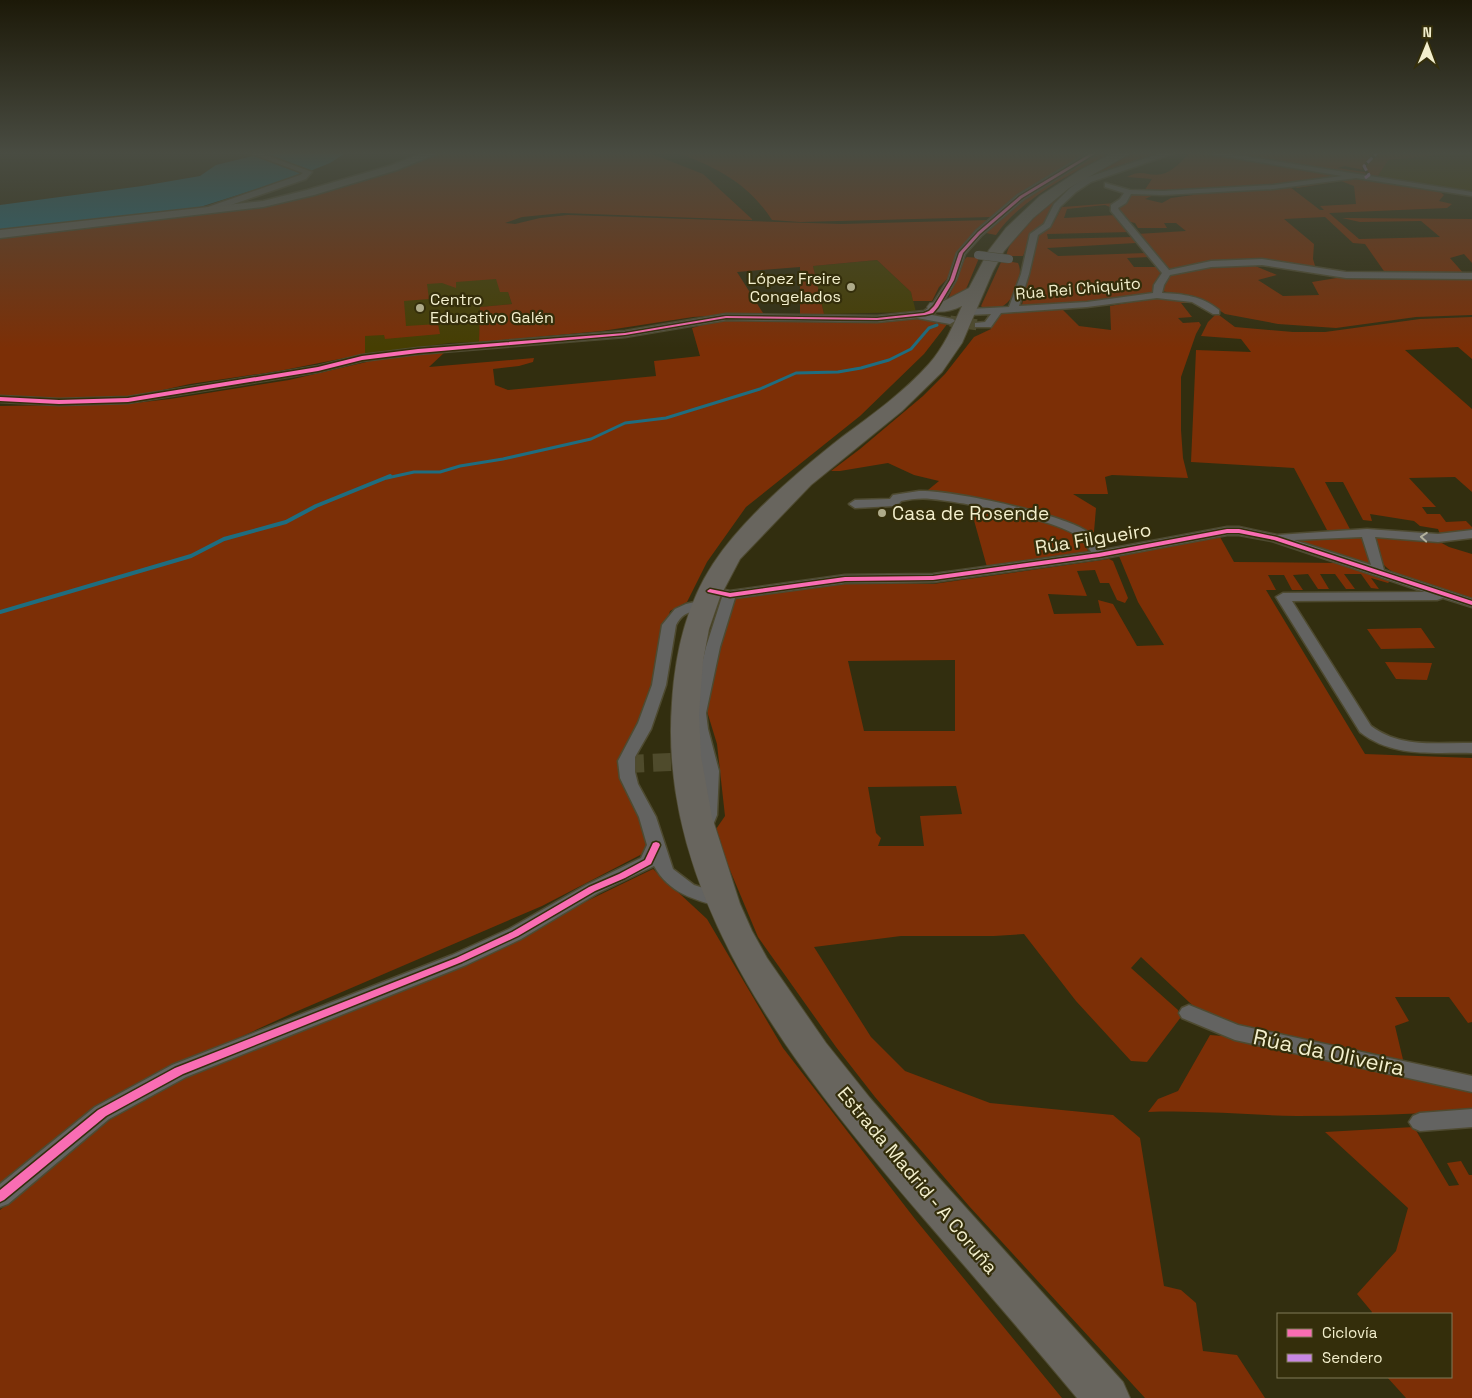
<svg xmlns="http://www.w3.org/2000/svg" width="1472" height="1398" viewBox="0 0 1472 1398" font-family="'Space Grotesk',sans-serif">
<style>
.built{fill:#463e02}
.green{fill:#7c2f06;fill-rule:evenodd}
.water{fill:#1f6d7f}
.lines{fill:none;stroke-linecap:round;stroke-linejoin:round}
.stream-far1{stroke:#1f6d7f;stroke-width:3}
.stream{stroke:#1f6d7f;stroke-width:4}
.street-tunnel-far1{stroke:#4f4b2c;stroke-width:11;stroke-dasharray:11 5;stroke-linecap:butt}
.street-tunnel{stroke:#4f4b2c;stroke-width:18;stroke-dasharray:18 9;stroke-linecap:butt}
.street-casing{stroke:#4e4a30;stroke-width:3}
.secondary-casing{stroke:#4e4a30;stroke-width:3}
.highway-casing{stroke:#4e4a30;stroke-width:2}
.street{fill:#636361;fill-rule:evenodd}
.secondary{fill:#65645e;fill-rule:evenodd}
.highway{fill:#68655e;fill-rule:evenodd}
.street-bridge-casing{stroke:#4e4a30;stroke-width:9;stroke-linecap:butt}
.street-bridge{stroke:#636361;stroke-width:8}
.quiet{stroke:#c787e3;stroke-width:3;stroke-dasharray:7 3;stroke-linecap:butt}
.cycleway-casing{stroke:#342e0b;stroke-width:3}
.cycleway{fill:#f96db3;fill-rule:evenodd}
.oneway{stroke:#b2b09c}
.poi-dot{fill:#afab8a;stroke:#342e0b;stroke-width:2}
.labels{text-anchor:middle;stroke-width:4.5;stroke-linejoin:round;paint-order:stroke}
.far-poi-label{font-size:16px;fill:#f3efcd;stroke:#342e0b;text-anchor:end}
.far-street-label{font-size:16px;fill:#f3efcd;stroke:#342e0b}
.poi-label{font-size:19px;fill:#f3efcd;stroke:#342e0b;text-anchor:start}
.street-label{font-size:19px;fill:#f3efcd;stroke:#342e0b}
.near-street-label{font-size:22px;fill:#f3efcd;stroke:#342e0b}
</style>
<rect width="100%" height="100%" fill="#322e0f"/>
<path class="built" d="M1472 152V193L1376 179 1387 160Z
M877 260 911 292 916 312 824 314 813 266Z
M497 273 508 292 512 304 481 307 479 342 450 343 358 355 369 283Z"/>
<path class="green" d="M441 152H647L703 174 753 220 563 213 522 217 505 223 515 224 540 218 568 215 841 224 989 220 956 256 948 278 939 287 932 301H913L911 292 877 260 813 266 824 314 800 315V267L737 272 763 313 693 317 602 331 479 342 480 307 512 304 508 292H500L496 279 456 282V288L442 283 427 284 429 299 404 301 406 326 438 324 440 334 385 339 384 335 365 336V354L279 371 190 384 126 398 92 399 0 397V238L271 206 405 166Z
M676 152H1090L1061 171 1028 188 992 217 800 222 772 220C748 183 716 167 676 152Z
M1099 152H1108L1103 157C1068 175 1019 201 996 235L986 233 1008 211 1030 193Z
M1136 152H1168L1106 172 1071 190 1049 213 1046 222 1033 231 1023 256H1006C1018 208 1095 172 1136 152Z
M1191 152H1196L1347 177 1264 186 1164 192 1144 191 1152 179 1127 177C1142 168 1148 177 1162 174 1173 172 1183 159 1191 152Z
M1207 152H1374L1362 167 1363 170 1345 166 1337 168 1365 172 1366 175Z
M1382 152H1433L1441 155 1388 160 1376 179 1370 178 1371 175 1366 169 1367 165Z
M1353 178 1439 191 1444 195 1439 201 1452 204 1447 208 1329 213 1359 239 1440 237 1421 221 1360 222 1342 218 1472 219V263L1464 254 1450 258 1465 275 1386 274 1365 244 1353 243 1325 217 1284 219 1314 244 1313 259 1316 269 1281 262 1195 265 1168 270 1137 234 1186 231 1176 223H1164L1167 228H1138L1135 223C1126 222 1121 215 1117 207L1133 192 1156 194 1145 199 1162 203 1171 198 1193 195 1190 192 1290 187 1320 210H1324L1320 206 1356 204 1354 186 1341 181 1297 188 1295 186Z
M1116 203 1110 207 1105 205 1067 209 1064 218 1116 215 1131 232 1047 234 1048 239 1133 237 1136 243 1047 248 1058 256 1146 253 1150 257 1127 258 1134 267H1158L1161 271 1152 293 1114 301 1026 307 1022 305 1038 234 1054 222 1062 207Z
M967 257 979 258 964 294 953 302 949 297 963 261Z
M1002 260 1018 263C1024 275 1015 299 1003 306 998 309 989 308 983 308L981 306Z
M1248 263 1277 275 1258 280 1283 296 1319 295 1312 282 1349 276 1472 277V315L1416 317 1336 328 1278 324 1225 314 1204 300 1162 291C1163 285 1164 277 1170 274 1186 266 1228 265 1248 263Z
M1172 297 1203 303H1181L1192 317 1178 318 1183 323 1199 322 1201 325 1196 334 1181 377V430L1183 458 1188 478 1112 475 1105 477 1108 494H1073L1096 508 1094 532 1090 534 928 490 939 481 914 475 888 463 840 471H831L860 449 923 396 945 374 974 337 991 329 990 325 998 312 1061 308 1079 326 1111 330 1110 306 1154 298Z
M1215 315H1219L1235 327 1293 332H1325L1420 319 1472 317V359L1458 347 1405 350 1472 409V492L1455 477 1409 478 1436 507H1422L1427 514H1440L1446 522 1466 521 1472 527V530L1440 534 1438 529 1420 526 1414 521 1370 514 1372 521 1363 520 1343 482H1325L1351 531 1327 530 1294 468 1191 462 1196 350 1251 352 1241 339 1201 336 1208 322Z
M909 318 948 323 924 354 860 416 746 507 707 562 687 602 670 611 647 706 624 753 648 835 646 852 542 906 293 1013 140 1083 0 1186V406L126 404 170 399 289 380 388 357 446 351 429 367 534 358 533 362 519 366 493 369 495 385 508 390 656 376 654 361 700 356 692 328 720 320Z
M970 506C1010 514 1053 519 1087 542L1088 553 987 567Z
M1358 536 1364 539 1374 563 1370 566 1299 543 1297 539Z
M1381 536 1438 541 1449 547 1472 554V599L1395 573C1378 564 1379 556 1375 538Z
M1220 537 1234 562 1339 563 1390 581 1388 583 1371 578 1379 589 1371 588 1361 574H1344L1355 589H1346L1335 574H1320L1329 589H1318L1308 574 1293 575 1303 590H1292L1284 575H1268L1276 590H1266L1365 754 1472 758V1022L1468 1023 1449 997H1395L1409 1021 1395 1026 1405 1068 1205 1017 1141 957 1131 968 1178 1010 1181 1017 1147 1062 1131 1061 1076 1001 1024 934 994 936H901L814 947 871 1037 905 1071 990 1103 1113 1115 1140 1138 1164 1286 1181 1290 1196 1303 1203 1351 1237 1355 1265 1398H1145L969 1206 875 1097 836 1047 758 937 714 832 725 816 717 744 706 708 722 628 733 599 853 582 933 584 1109 559 1113 561 1128 598 1125 603 1117 600 1109 583H1100L1095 570 1077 571 1087 596 1048 594 1054 614 1101 613 1098 600 1113 604 1137 646 1164 645 1138 602 1119 556ZM955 660V731H864L848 661ZM956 786 962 814 920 816 924 846H878L881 838 876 833 868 787Z
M1421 628 1435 648 1381 649 1367 629Z
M1385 662 1432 663 1427 680 1396 679Z
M653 869 707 919 783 1048 915 1219 1062 1398H0V1210L117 1114 185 1077 418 983Z
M1210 1035 1236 1037 1472 1089V1111C1414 1114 1355 1116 1297 1116 1247 1115 1198 1110 1148 1112L1158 1099 1178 1091Z
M1414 1127 1449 1186 1459 1185 1447 1163 1461 1161 1469 1175H1472V1398H1406L1387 1377H1451V1314H1371L1372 1312 1357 1294 1396 1251 1408 1208 1325 1132Z"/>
<path class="water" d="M269 152H347L330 163 295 177 200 207 0 231V205L142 186 200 176 216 165Z"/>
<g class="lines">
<path class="stream-far1" d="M387 478 414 472H440L460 466 503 459 591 439 625 423 666 418 760 389 796 373 838 372 861 368 889 360 911 349 929 328 937 325"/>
<path class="stream" d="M0 612 191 556 224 539 286 522 316 506 390 476"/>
<path class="street-tunnel-far1" d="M950 321 978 325"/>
<path class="street-tunnel" d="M626 764 692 761"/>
<g class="street-casing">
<path id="street" d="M247 152H258L312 172 306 179 211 212H205V208L300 175 303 173Z
M1090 152H1099L1024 199 982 235 965 254 956 280 939 309 932 315 953 319 955 321 950 324 917 318 877 322 726 320 625 337 418 354 362 361 318 372 128 403 59 405 0 402V396L59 399 128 397 318 366 362 355 418 348 625 331 726 314 877 316 924 311 932 305 948 280 957 253 976 231 1018 195Z
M1165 152H1177L1091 182 1076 192 1060 207 1050 227 1038 235 1029 274 1019 306 1087 302 1153 293 1154 285 1162 273 1111 211V205L1120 199 1124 193 1105 187V183L1130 190 1163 191 1273 185 1342 176 1199 152H1218L1472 192V196L1356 178 1273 189 1163 195 1131 194 1126 203 1118 208 1119 210 1169 270 1211 261 1262 259 1346 272 1472 273V279L1346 278 1262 265 1211 267 1170 275 1164 285 1162 293C1184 294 1202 296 1219 310V314H1213L1192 302 1157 298 1087 307 1001 313 991 327H975V323L985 322 991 314 969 315 964 312 969 309 1009 307 1021 274 1030 234 1044 224 1054 204 1070 188 1085 178Z
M919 491C953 490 1056 513 1085 530 1093 535 1098 543 1103 550L1227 527H1239L1277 535 1367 529 1438 534 1472 530V538L1438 542 1375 537 1384 570 1472 599V607L1443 598 1437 600 1292 601 1371 726C1402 749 1436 742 1472 743V753C1433 752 1393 758 1360 732L1276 597 1283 593 1425 592 1272 541 1239 535H1227L1099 559 933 582 845 583 735 598 720 647 706 713 708 729 719 771 717 815 711 830 705 832 699 830 697 826 701 815 703 771 692 729 690 713 706 647 722 597 705 594 703 591 705 588 710 587 730 591 845 575 933 574 1091 552C1088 547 1084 541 1079 537 1056 519 963 502 931 499 921 498 911 499 901 501L898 505 894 506 855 508 849 504 855 500 890 499 893 495ZM1362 537 1371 565 1294 540Z
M703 600 708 601 710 604C701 614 686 606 676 625L666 685 651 729 635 757V772L638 784 656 817 673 869 694 885 728 896 731 901 728 906 722 907C694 900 669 893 654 866L598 893 521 939 466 965 186 1077 109 1119 8 1204 0 1207V1184L95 1107 172 1065 452 955 509 929 586 885 641 858 647 845 639 817 620 778 618 761 638 723 652 685 662 625 675 609 686 604Z
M1189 1005 1238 1025 1472 1076V1092L1235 1040 1182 1018 1179 1013 1182 1008Z
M1472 1109V1127L1420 1131 1413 1128 1409 1122 1413 1116 1420 1113Z"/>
</g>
<g class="secondary-casing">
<path id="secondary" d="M426 152H441L397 170 314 195 263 207 0 238V230L263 201 307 190 389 166Z"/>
</g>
<g class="highway-casing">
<path id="highway" d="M1115 152H1133L1069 188 1033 218 1004 251 993 271 962 343 942 372 902 411 811 485 740 559 720 597 709 629 703 661 699 715 701 756 712 817 740 904 752 931 767 958 826 1043 870 1098 939 1178 1123 1382 1130 1398H1077C1027 1338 976 1279 925 1220 803 1078 657 903 672 703 675 654 686 605 713 564 743 518 799 471 842 437 872 415 904 392 929 364 944 347 953 326 962 306 952 311 941 313 930 311L927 307 930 303 944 301 969 288 989 250 1006 228 1040 196 1080 170Z"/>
</g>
<use href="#street" class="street"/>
<use href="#secondary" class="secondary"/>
<use href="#highway" class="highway"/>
<g class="street-bridge-casing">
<path id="street-bridge" d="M978 255 1009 259"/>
</g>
<use href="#street-bridge" class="street-bridge"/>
<path class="quiet" d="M1365 178 1369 175 1364 166 1378 152"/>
<g class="cycleway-casing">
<path id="cycleway" d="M1093 152H1098L1022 198 980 234 963 253 954 280 938 307 933 313 925 315 877 320 726 318 625 335 418 353 362 360 318 371 128 402 59 404 0 401V397L59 400 128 398 318 367 362 356 418 349 625 333 726 316 877 318 924 313 929 311 934 306 950 280 959 253 978 232 1020 196Z
M1227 529H1239L1277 537 1472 601V605L1274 540 1239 533H1227L1099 557 933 580 845 581 730 597 708 592 707 591 710 589 730 593 845 577 933 576 1099 553Z
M656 842 659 843 660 845 651 864 625 878 595 891 518 936 462 962 183 1074 106 1116 4 1200 0 1202V1190L98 1110 175 1068 456 958 512 932 589 887 619 874 645 860 653 843Z"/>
</g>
<use href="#cycleway" class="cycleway"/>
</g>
<defs><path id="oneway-chevron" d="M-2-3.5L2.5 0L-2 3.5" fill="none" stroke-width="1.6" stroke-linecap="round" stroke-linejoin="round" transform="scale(1.25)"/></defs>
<use class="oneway" href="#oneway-chevron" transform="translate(1424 537) rotate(-176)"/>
<linearGradient id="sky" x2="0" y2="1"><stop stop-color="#1c1908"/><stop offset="0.44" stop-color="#494c42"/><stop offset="1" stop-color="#494c42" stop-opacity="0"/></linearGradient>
<rect width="1472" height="348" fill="url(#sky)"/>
<g class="poi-dot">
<circle cx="851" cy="287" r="5"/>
<circle cx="420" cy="308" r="5"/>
<circle cx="882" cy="513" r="5"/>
</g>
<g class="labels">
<g class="far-poi-label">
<text x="841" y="284">López Freire<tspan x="841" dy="18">Congelados</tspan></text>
<text x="430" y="305" text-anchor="start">Centro<tspan x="430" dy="18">Educativo Galén</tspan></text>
</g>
<g class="far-street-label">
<text transform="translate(1078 288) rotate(-5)" y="6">Rúa Rei Chiquito</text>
</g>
<g class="poi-label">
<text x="892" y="520">Casa de Rosende</text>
</g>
<g class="street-label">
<text transform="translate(1093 538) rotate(-9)" y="7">Rúa Filgueiro</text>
<text transform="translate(918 1180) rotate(50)" y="7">Estrada Madrid - A Coruña</text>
</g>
<g class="near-street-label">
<text transform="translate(1329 1052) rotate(12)" y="8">Rúa da Oliveira</text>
</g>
</g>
<rect x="1277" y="1313" width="175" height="65" fill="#342e0b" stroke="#807b59"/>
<rect x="1287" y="1329" width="25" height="8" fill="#f96db3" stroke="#807b59"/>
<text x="1322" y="1338" font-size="15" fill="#f3efcd">Ciclovía</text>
<rect x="1287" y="1354" width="25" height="8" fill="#c787e3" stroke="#807b59"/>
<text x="1322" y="1363" font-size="15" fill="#f3efcd">Sendero</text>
<g transform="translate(1427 45) rotate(1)" stroke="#342e0b" stroke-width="4" paint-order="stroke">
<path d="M0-4L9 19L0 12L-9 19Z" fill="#f3efcd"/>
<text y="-8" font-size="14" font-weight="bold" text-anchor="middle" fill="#f3efcd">N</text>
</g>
</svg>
